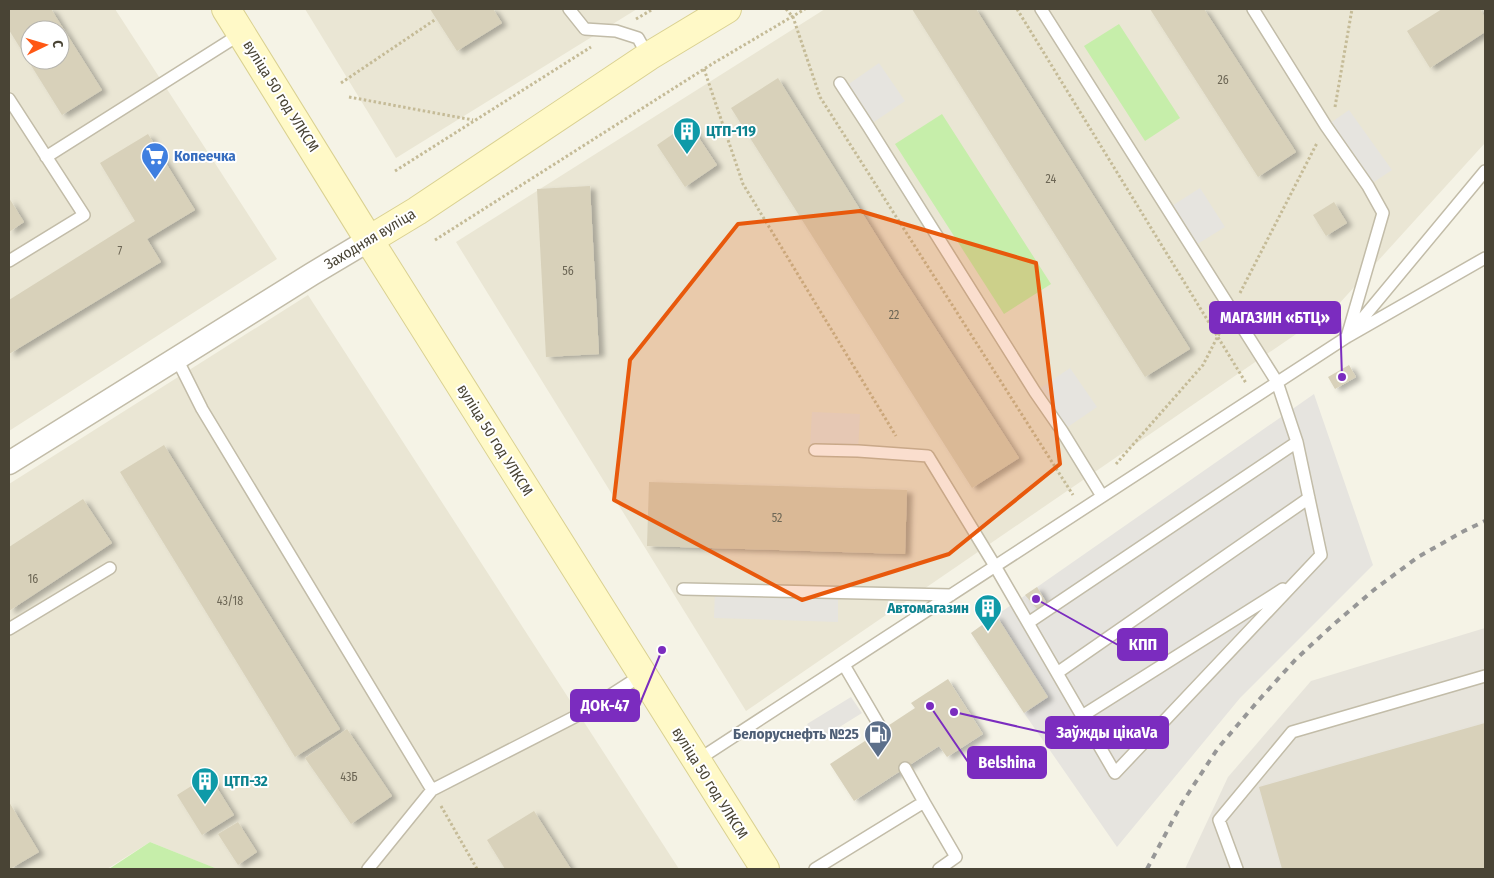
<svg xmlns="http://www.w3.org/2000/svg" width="1494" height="878" viewBox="0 0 1494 878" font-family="'Fira Sans Condensed',sans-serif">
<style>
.residential{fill:#eae6d4;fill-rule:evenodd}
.industrial{fill:#e7e4db}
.green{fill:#c6eeaa}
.parking{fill:#e6e4df}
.building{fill:#d8d1ba;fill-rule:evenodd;filter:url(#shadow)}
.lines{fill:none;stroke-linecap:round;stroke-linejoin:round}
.service-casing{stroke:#c2bca8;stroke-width:14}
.minor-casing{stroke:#c2bca8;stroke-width:25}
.secondary-casing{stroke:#dad191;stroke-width:30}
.path{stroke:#c5bb97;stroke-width:3;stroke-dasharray:2.5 2.5;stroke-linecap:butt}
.service{stroke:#fff;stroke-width:11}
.minor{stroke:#fff;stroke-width:22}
.secondary{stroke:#fff9c7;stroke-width:28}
.rail{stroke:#979797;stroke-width:4;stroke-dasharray:6 6;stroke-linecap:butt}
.marked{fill:#e8590c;fill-opacity:0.2;stroke:#e8590c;stroke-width:4;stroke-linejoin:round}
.labels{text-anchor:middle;stroke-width:4;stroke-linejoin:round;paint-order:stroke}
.number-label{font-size:12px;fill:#6d6756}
.street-label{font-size:15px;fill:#494435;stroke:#fff}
.culture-label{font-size:15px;font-weight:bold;fill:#0d838f;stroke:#fff;text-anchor:start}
.shop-label{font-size:15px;font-weight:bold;fill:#366cbe;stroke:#fff;text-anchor:start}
.service-label{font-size:15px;font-weight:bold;fill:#4e5e75;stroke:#fff;text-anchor:end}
.leader{fill:none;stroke:#7b2cbf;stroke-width:2}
.callout-dot{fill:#7b2cbf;stroke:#fff;stroke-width:2}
.callout{fill:#7b2cbf;stroke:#7b2cbf;stroke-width:2}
.callout-label{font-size:16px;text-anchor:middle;font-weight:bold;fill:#fff}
</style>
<defs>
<filter id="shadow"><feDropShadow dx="5.5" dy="3" stdDeviation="2.5" flood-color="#0004"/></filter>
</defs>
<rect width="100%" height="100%" fill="#f5f3e6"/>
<path class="residential" d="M9 9H115L277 259 9 431ZM30 30H60V60H30Z
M305 9H637L396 158Z
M825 9H1485V143L1337 306 746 711 456 242Z
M308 295 679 869H217L150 842 107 869H9V484Z"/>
<path class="industrial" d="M1485 628V869H1185L1228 777 1311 681Z"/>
<path class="green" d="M1119 24 1180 118 1145 141 1084 46Z
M942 114 1051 284 1004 314 895 144Z
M150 842 215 868 217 869H109Z"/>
<path class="parking" d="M879 63 905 101 868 126 843 88Z
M1349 110 1392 170 1368 186 1326 126Z
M1200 188 1225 227 1191 248 1167 209Z
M1070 368 1097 407 1062 431 1035 392Z
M1314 394 1373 565 1240 698 1117 847 1024 713 971 633Z
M812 412 860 414 858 451 810 448Z
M715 590 838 593V622L714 618Z
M851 697 862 713 817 741 807 724Z"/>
<path class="building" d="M9 9H51L102 90 62 115 9 30ZM30 30H60V60H30Z
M430 9H493L502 23 457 51Z
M912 9H976L1190 349 1145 377Z
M1150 9H1204L1296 152 1258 177Z
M1442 9H1480L1485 18V32L1430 68 1407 31Z
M778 78 899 272 1019 458 972 488 731 108Z
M689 123 717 165 685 187 657 145Z
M148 134 195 210 147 239 161 262 9 354V300L135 221 100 163Z
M590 186 599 354 546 357 537 189Z
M9 198 24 222 9 232Z
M1334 202 1347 223 1326 236 1313 215Z
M1349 365 1356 377 1335 389 1328 377Z
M164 445 340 729 295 757 120 472Z
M649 482 907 490 905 554 647 546Z
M83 499 112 543 9 611V547Z
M1037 587 1046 602 1037 609 1025 595Z
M996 615 1048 697 1024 713 971 633Z
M948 679 983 734 947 757 939 746 854 801 830 764 915 708 911 703Z
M1485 723V869H1282L1259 787Z
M347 729 392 796 351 824 305 758Z
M209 775 234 815 202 835 177 795Z
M9 802 39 852 10 869H9Z
M534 811 571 869H505L487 840Z
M238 822 257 852 238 865 218 834Z"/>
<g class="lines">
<g class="service-casing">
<path id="service" d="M569 9 585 29 616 31 638 38 648 56
M1253 9 1326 126 1368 186 1383 213 1347 337
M840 83 868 126 1035 392 1062 431 1102 496
M9 99 84 215 9 261
M46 157 242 33
M1353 330 1485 171
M177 359 202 409 432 790
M815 450 858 451 928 456 995 566 1115 773 1321 555 1297 442 1277 382 1041 9
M683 589 951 595
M1028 623 1297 442
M9 629 110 568
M844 665 882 730
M1057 673 1309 498
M1082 716 1283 589
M696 761 1347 337 1485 258
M924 802 956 857 939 869
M368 869 432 790 586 711 642 675
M815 869 924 802 905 768
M1237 869 1219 820 1292 732 1485 676"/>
</g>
<g class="minor-casing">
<path id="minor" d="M9 463 312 274 369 240"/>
</g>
<g class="secondary-casing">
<path id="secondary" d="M226 9 369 240 765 869
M369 240 417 211 649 56 727 9"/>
</g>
<path class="path" d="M786 9 793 17 820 97 1073 495
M1017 9 1246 383
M636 19 653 9
M704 69 743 184 896 436
M341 83 436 19
M349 97 473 120
M1335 107 1352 9
M395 171 591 47
M435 240 712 64 805 9
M1240 293 1317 143
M1116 464 1203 365 1222 328
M441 806 477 869"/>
<use href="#service" class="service"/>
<use href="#minor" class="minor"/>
<use href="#secondary" class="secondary"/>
<path class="rail" d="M1147 869 1182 803 1218 748 1258 701 1296 659 1334 624 1375 589 1418 557 1464 531 1485 521"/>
</g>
<path class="marked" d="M860 211 1036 263 1060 464 949 554 802 600 614 500 630 360 738 224Z"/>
<defs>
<g id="building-pin" transform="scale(1.4375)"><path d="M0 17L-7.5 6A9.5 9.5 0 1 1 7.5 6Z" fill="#0f9aa8" stroke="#fff"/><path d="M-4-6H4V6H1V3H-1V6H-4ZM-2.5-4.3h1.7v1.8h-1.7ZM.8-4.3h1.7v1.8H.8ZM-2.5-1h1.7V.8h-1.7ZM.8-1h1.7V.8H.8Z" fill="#fff"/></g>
<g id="supermarket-pin" transform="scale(1.4375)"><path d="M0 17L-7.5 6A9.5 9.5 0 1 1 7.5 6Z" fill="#3f7fe0" stroke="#fff"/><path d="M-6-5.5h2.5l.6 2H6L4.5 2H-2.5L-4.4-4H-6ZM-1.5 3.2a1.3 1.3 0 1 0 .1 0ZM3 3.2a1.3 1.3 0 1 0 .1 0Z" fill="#fff"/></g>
<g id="fuel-pin" transform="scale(1.4375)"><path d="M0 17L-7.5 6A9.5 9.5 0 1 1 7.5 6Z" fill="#5c6f8a" stroke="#fff"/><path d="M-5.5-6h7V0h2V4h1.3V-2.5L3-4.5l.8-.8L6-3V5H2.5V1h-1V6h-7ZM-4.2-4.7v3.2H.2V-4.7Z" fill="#fff"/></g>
</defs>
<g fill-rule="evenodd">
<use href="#building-pin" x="687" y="131"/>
<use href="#supermarket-pin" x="155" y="156"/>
<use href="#building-pin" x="988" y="608"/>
<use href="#fuel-pin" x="878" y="734"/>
<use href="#building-pin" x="205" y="781"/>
</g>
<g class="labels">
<g class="number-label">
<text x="1223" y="84">26</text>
<text x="1051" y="183">24</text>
<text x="120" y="255">7</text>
<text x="568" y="275">56</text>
<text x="894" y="319">22</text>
<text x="777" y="522">52</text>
<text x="33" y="583">16</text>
<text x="230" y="605">43/18</text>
<text x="349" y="781">43Б</text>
</g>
<g class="street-label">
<text transform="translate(281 96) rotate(58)" y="5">вуліца 50 год УЛКСМ</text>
<text transform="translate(370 239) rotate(-31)" y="5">Заходняя вуліца</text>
<text transform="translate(495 440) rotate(58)" y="5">вуліца 50 год УЛКСМ</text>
<text transform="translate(710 783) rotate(58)" y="5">вуліца 50 год УЛКСМ</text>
</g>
<g class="culture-label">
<text x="706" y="136">ЦТП-119</text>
<text x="969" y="613" text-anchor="end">Автомагазин</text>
<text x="224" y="786">ЦТП-32</text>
</g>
<g class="shop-label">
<text x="174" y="161">Копеечка</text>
</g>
<g class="service-label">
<text x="859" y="739">Белоруснефть №25</text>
</g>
</g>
<path class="leader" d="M1342 377L1340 317M1036 599L1118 645M662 650L639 706M954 712L1046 733M930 706L968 762"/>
<g class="callout-dot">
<circle cx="1342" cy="377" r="5"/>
<circle cx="1036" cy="599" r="5"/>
<circle cx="662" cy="650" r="5"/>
<circle cx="954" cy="712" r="5"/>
<circle cx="930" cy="706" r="5"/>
</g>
<g class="callout">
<rect x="1210" y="302" width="130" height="31" rx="5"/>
<rect x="1118" y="629" width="49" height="31" rx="5"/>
<rect x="571" y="690" width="68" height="31" rx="5"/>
<rect x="1046" y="717" width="122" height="31" rx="5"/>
<rect x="968" y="747" width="78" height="31" rx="5"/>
</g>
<g class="callout-label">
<text x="1275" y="323">МАГАЗИН «БТЦ»</text>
<text x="1143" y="650">КПП</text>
<text x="605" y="711">ДОК-47</text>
<text x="1107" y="738">Заўжды цікаVа</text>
<text x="1007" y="768">Belshina</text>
</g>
<rect width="1494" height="878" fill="none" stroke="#494435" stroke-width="20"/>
<g transform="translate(45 45) rotate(85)"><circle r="24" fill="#ffffff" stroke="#b6b4ae"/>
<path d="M0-4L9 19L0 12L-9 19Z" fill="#ff5814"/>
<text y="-8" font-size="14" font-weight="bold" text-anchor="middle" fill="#494435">С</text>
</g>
</svg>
